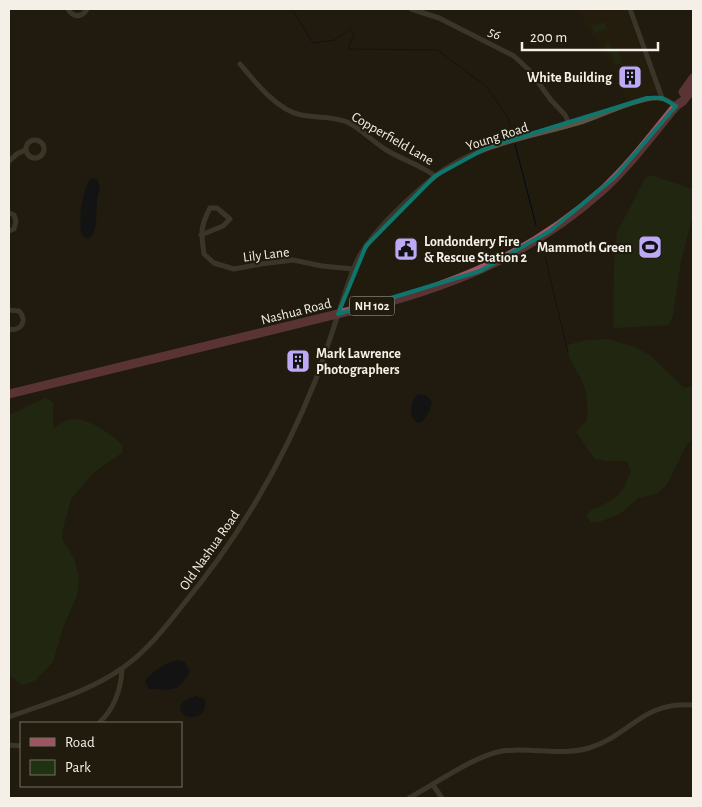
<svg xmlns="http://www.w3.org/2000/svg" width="702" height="807" viewBox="0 0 702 807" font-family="'Alegreya Sans',sans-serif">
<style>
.built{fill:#28200c}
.green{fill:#1f3312}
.water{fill:#000917}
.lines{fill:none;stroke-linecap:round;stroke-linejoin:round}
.stream{stroke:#000917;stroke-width:1}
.street{stroke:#5c5546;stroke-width:5}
.primary{stroke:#a05363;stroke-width:9}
.marked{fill:none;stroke:#0f766e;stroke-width:4;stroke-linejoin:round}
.labels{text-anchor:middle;stroke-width:4;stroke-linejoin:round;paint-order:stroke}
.shield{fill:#211b0e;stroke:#b5b0a7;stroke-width:1}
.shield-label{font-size:12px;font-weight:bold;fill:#f4f0e8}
.street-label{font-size:14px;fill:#f4f0e8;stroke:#211b0e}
.poi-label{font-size:14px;font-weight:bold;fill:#f4f0e8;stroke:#211b0e;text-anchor:end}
</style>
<rect width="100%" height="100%" fill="#211b0e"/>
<path class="built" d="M577 9H626L656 90V92L627 102 612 66Z"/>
<path class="green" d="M604 22 607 29 594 33 592 26Z
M610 42 612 51 617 49 622 63 616 65 610 52 608 53 604 45Z
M650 175 693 189V215L681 261 673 315 669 325 616 328 613 327 614 266 617 232 645 179Z
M608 339 635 347 651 356 684 388 693 386V439L687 444 666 486 656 494 638 498 620 514 599 522 591 523 586 515C591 509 596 509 603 505 621 496 624 489 631 471L627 461H605L595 459 576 432 587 420C588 407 587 393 582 381 575 365 569 364 567 345L587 340Z
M45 398 53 402V428C59 425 65 420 72 419 91 419 109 433 123 445L122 453 94 472 71 499 63 529 62 539 74 558 79 578 77 596 64 625 53 662 35 681 22 685 9 675V415Z"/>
<path class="water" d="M91 178 97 179 100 187 97 199 96 224 93 235 87 239 81 234C79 216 81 194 91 178Z
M418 394 427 396 432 402 429 412 422 422 417 423C408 415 410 401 418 394Z
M179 660 185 662 190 672C176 694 173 689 149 689L145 681C153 671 166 662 179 660Z
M196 696 205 699V709C198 721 182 720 180 706L184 701Z"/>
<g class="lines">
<path class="stream" d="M292 9 313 43 335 40 350 29 354 34 348 49 437 50 486 86 508 118 513 137
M515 144 536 225
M545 257 568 352"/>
<path class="street" d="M68 9C73 18 82 18 87 9
M411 9 439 18 514 56 529 70 551 100 565 115 570 125
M630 9 662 98
M240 64C255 82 277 110 301 115 316 118 332 116 347 122 362 129 374 143 388 151 403 160 421 165 435 176
M26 149a9 9 0 1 1 18 0a9 9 0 1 1-18 0Z
M9 161 17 154 25 150
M9 213 14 215 16 221 14 229 9 231
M201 235 223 226 230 219 217 208H210C200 227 201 233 204 254L214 263 234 269 261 264 293 260 322 266 353 269
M9 310 19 311C28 320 21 332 9 329
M9 717C47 703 88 692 121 669 145 653 164 629 182 606 240 536 282 464 316 379 325 355 333 330 341 305 347 288 351 271 360 255 376 228 410 197 434 177 477 143 533 137 584 121 601 115 643 96 659 98 665 98 671 102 676 106
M99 723C114 709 121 689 122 669
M9 745 21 746
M433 785 442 798
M409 798C435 784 474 756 502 751 530 747 561 756 589 748 631 735 642 701 693 705"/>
<path class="primary" d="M683 92 693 78
M9 394 395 300C475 277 542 245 604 189 631 164 653 134 676 106L683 101 693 88"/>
</g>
<path d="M0 0H702V807H0ZM647 98H662L676 106 615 177 550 231 480 271 338 314 366 246 435 176 488 147Z" fill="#211b0e" fill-opacity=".55" fill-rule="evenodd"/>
<path class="marked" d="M647 98H662L676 106 615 177 550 231 480 271 338 314 366 246 435 176 488 147Z"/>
<defs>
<g id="building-square" transform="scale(1.25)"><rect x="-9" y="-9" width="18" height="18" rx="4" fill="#bcaaf6" stroke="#211b0e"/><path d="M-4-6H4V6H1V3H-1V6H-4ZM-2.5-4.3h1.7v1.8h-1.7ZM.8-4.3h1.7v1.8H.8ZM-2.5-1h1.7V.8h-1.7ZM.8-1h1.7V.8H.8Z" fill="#111"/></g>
<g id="stadium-square" transform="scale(1.25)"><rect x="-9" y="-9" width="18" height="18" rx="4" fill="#bcaaf6" stroke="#211b0e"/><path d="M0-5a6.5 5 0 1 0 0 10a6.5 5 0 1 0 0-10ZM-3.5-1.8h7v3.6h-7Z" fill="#111"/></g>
<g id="civic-square" transform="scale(1.25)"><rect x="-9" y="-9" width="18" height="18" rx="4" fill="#bcaaf6" stroke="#211b0e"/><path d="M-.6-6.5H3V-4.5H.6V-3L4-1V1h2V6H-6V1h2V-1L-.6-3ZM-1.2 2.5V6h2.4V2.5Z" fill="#111"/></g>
</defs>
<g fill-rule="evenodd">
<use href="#building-square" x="630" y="77"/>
<use href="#stadium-square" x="650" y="247"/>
<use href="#civic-square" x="406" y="249"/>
<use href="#building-square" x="298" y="361"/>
</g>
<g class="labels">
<rect class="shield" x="349.5" y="296.5" width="45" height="19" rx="4"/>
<g class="shield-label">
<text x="372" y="310">NH 102</text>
</g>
<g class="street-label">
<text transform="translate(495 33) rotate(26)" y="5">56</text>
<text transform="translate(497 136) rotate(-18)" y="5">Young Road</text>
<text transform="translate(393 138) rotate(30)" y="5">Copperfield Lane</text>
<text transform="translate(266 254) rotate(-7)" y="5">Lily Lane</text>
<text transform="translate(296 311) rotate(-14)" y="5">Nashua Road</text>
<text transform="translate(209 550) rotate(-55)" y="5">Old Nashua Road</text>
</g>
<g class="poi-label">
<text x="612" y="82">White Building</text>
<text x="424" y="246" text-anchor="start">Londonderry Fire<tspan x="424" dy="16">&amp; Rescue Station 2</tspan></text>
<text x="632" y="252">Mammoth Green</text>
<text x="316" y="358" text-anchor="start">Mark Lawrence<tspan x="316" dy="16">Photographers</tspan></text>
</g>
</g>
<rect width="702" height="807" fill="none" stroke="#f4f0e8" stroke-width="20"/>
<rect x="20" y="722" width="162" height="65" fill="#211b0e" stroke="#757065"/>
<rect x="30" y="738" width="25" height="8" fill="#a05363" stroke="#757065"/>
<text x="65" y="747" font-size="15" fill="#f4f0e8">Road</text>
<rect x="30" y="760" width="25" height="15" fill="#1f3312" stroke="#757065"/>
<text x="65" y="772" font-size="15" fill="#f4f0e8">Park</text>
<path d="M522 42v8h136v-8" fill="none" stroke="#f4f0e8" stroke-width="2.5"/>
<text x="530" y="42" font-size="15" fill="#f4f0e8" stroke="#211b0e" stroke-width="4" paint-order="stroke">200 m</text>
</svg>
